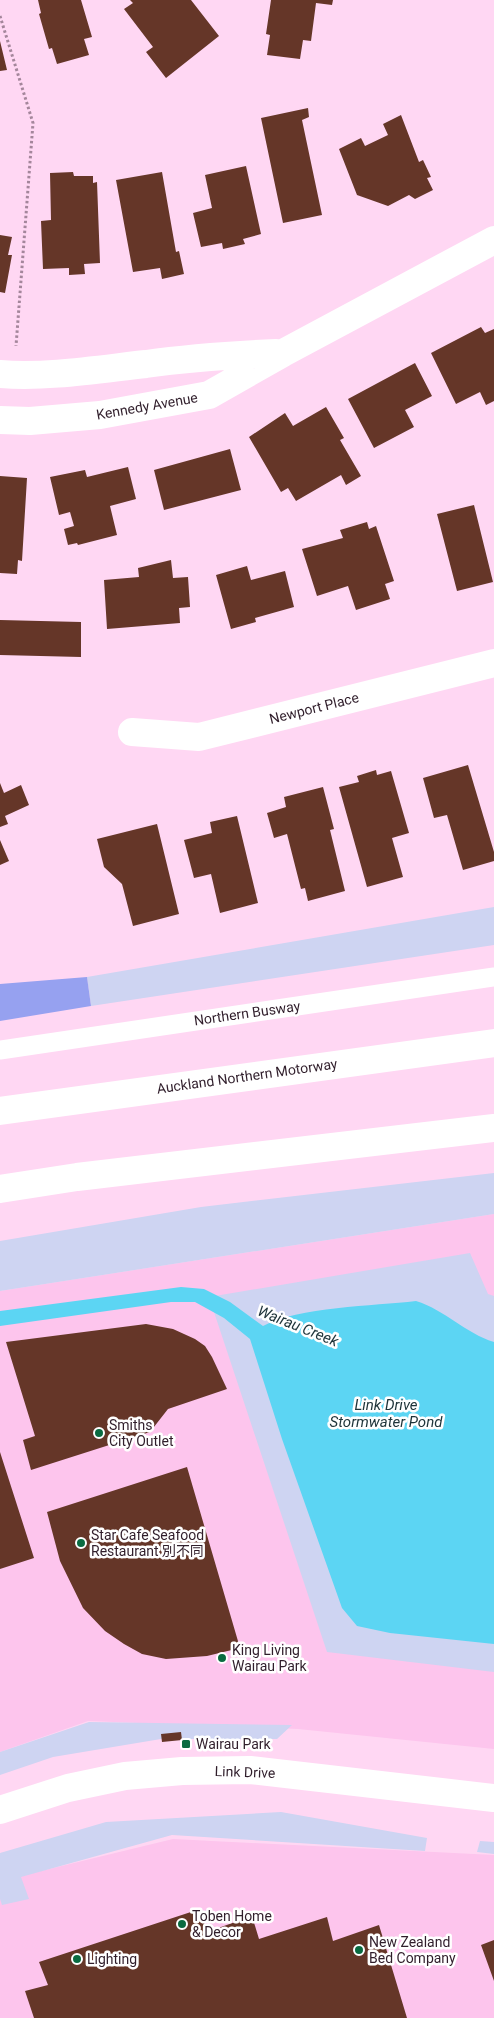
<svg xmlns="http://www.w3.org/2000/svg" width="494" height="2018" viewBox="0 0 494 2018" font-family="Roboto,'Noto Sans SC',sans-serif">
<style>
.built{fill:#fdc5ed}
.green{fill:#ced4f2}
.forest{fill:#96a1f0}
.water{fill:#5cd5f3}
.building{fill:#653628}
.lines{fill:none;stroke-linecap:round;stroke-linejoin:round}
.path{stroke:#a4869b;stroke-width:3;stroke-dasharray:2.5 2.5;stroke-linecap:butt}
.service{stroke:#fff;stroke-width:19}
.minor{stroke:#fff;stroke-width:28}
.secondary{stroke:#fff;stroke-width:28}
.motorway{stroke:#fff;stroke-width:28}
.poi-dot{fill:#096b41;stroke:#fff;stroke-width:2}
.labels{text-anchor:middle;stroke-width:5;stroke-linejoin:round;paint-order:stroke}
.street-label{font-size:14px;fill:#301e2b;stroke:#fff}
.poi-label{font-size:14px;fill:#301e2b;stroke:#fff;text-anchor:start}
.water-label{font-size:15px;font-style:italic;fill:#1e3339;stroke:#fff}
</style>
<rect width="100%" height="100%" fill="#ffd7f3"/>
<path class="built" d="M494 1214V1749L298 1729 88 1721 0 1752V1291Z
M173 1839 494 1855V2018H0V1878H12Z"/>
<path class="green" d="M494 907V945L91 1006 87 977Z
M494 1173V1214L0 1291V1241L201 1207Z
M470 1253 488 1294 494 1296V1672L327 1652 209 1297Z
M89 1722 292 1725 277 1739H161L53 1757 0 1775V1752Z
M281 1812 427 1838 425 1851 172 1835 21 1877 29 1899 2 1905 0 1899V1853L106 1822Z
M480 1841 494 1842V1854L477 1852Z"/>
<path class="forest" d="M87 977 91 1006 0 1021V984Z"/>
<path class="water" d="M181 1287 204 1289 230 1302 263 1326C298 1307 374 1306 416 1301 445 1310 465 1333 494 1342V1644L390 1633 357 1626 342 1608 282 1439 250 1339 224 1318 195 1302H171L0 1326V1311Z"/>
<path class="building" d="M38 0H81L92 37 84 39 89 55 57 64 52 48 49 49 39 14 41 13Z
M130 0H191L219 36 166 78 146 52 153 47 124 9 133 3Z
M271 0H333L332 5 316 3 311 41 303 40 300 59 267 55 270 35 266 34Z
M0 41 7 70 0 71Z
M308 108 309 117 302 120 322 215 283 223 261 118Z
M401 115 419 162 423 160 431 177 427 178 433 190 415 199 409 195 388 206 357 195 339 149 361 138 365 146 388 135 383 124Z
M246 166 261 234 243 239 245 244 223 249 222 243 201 247 193 213 212 208 205 175Z
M73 172 74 176H93V183L97 182 100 263 84 264 85 274 69 275V268L43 269 41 221 51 220 50 173Z
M162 172 176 252 179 251 184 274 162 279 160 268 133 272 116 180Z
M0 235 12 237 8 255H12L5 293 0 292Z
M481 327 485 333 494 329V401L486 405 480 392 456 404 431 353Z
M415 363 432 396 405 410 414 427 374 448 348 399Z
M326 407 344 438 340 440 361 476 346 485 341 475 296 501 288 488 281 492 249 437 285 413 293 426Z
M230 449 241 490 164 510 154 470Z
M128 467 136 499 110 506 117 535 78 545 77 543 68 545 64 529 74 526 70 512 59 515 50 477 85 470 87 477Z
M0 476 27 478 22 561 18 560 17 574 0 573Z
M474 505 493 582 457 591 437 514Z
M367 522 369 529 376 526 394 581 385 584 390 599 356 610 348 586 317 596 302 549 343 538 340 530Z
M171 560 173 578 188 577 190 607 179 608 180 623 107 629 104 580 139 577 138 568Z
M247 566 251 580 285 571 294 607 255 618 256 622 231 629 216 575Z
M0 620 81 622V657L0 655Z
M468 765 494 852V861L463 870 447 815 434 818 423 778Z
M376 770 377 775 391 771 409 833 392 838 403 877 367 887 339 787 359 782 357 776Z
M0 783 4 793 21 785 29 805 5 816 8 824 0 827Z
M323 787 334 829 330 830 345 891 308 901 305 888 301 889 287 834 274 838 267 813 286 807 284 797Z
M237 816 258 903 220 913 211 874 194 878 184 840 212 833 210 822Z
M157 824 179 914 133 926 122 884 104 867 97 839Z
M0 840 9 861 0 865Z
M146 1324 173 1329 195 1339 205 1346 212 1357 227 1389 168 1409 150 1432 31 1470 23 1440 35 1436 6 1342Z
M0 1452 34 1558 0 1569Z
M187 1467 240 1648 207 1656 166 1659 142 1654 124 1644 105 1631 83 1608 60 1561 47 1512Z
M181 1732 182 1740 162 1742 161 1734Z
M200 1909 207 1932 252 1916 259 1939 327 1917 333 1941 379 1925 407 2018H34L25 1991 48 1985 39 1962Z
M494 1940V1981L481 1945Z"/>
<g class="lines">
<path class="path" d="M0 16 33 123 16 346"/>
<path class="service" d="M0 1050 494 977"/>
<path class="minor" d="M0 374C46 378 100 369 146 364 189 358 233 355 276 353
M0 420 30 421 100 415 209 395 283 353 494 240
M132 732 199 737 494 663"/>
<path class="secondary" d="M0 1810 68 1788 125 1776 182 1771 250 1770 494 1798"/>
<path class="motorway" d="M0 1111 494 1043
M0 1189 77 1177 494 1128"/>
</g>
<g class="poi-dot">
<circle cx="99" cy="1433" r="5"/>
<circle cx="81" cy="1543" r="5"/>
<circle cx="222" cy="1658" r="5"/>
<rect x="181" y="1739" width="10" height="10" rx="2.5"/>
<circle cx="182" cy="1924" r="5"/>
<circle cx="359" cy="1950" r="5"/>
<circle cx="77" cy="1959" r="5"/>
</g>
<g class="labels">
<g class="street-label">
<text transform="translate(147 406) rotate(-10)" y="5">Kennedy Avenue</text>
<text transform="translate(314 708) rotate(-14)" y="5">Newport Place</text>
<text transform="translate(247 1013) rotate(-8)" y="5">Northern Busway</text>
<text transform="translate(247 1076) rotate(-8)" y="5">Auckland Northern Motorway</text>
<text transform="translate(245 1772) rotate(2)" y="5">Link Drive</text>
</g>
<g class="poi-label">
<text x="109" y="1430">Smiths<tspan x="109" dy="16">City Outlet</tspan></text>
<text x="91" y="1540">Star Cafe Seafood<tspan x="91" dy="16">Restaurant 別不同</tspan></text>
<text x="232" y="1655">King Living<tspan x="232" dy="16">Wairau Park</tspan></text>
<text x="196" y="1749">Wairau Park</text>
<text x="192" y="1921">Toben Home<tspan x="192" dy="16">&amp; Decor</tspan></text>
<text x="369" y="1947">New Zealand<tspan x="369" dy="16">Bed Company</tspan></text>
<text x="87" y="1964">Lighting</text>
</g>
<g class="water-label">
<text transform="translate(298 1326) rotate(22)" y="5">Wairau Creek</text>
<text x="386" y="1410">Link Drive<tspan x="386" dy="17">Stormwater Pond</tspan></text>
</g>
</g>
</svg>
